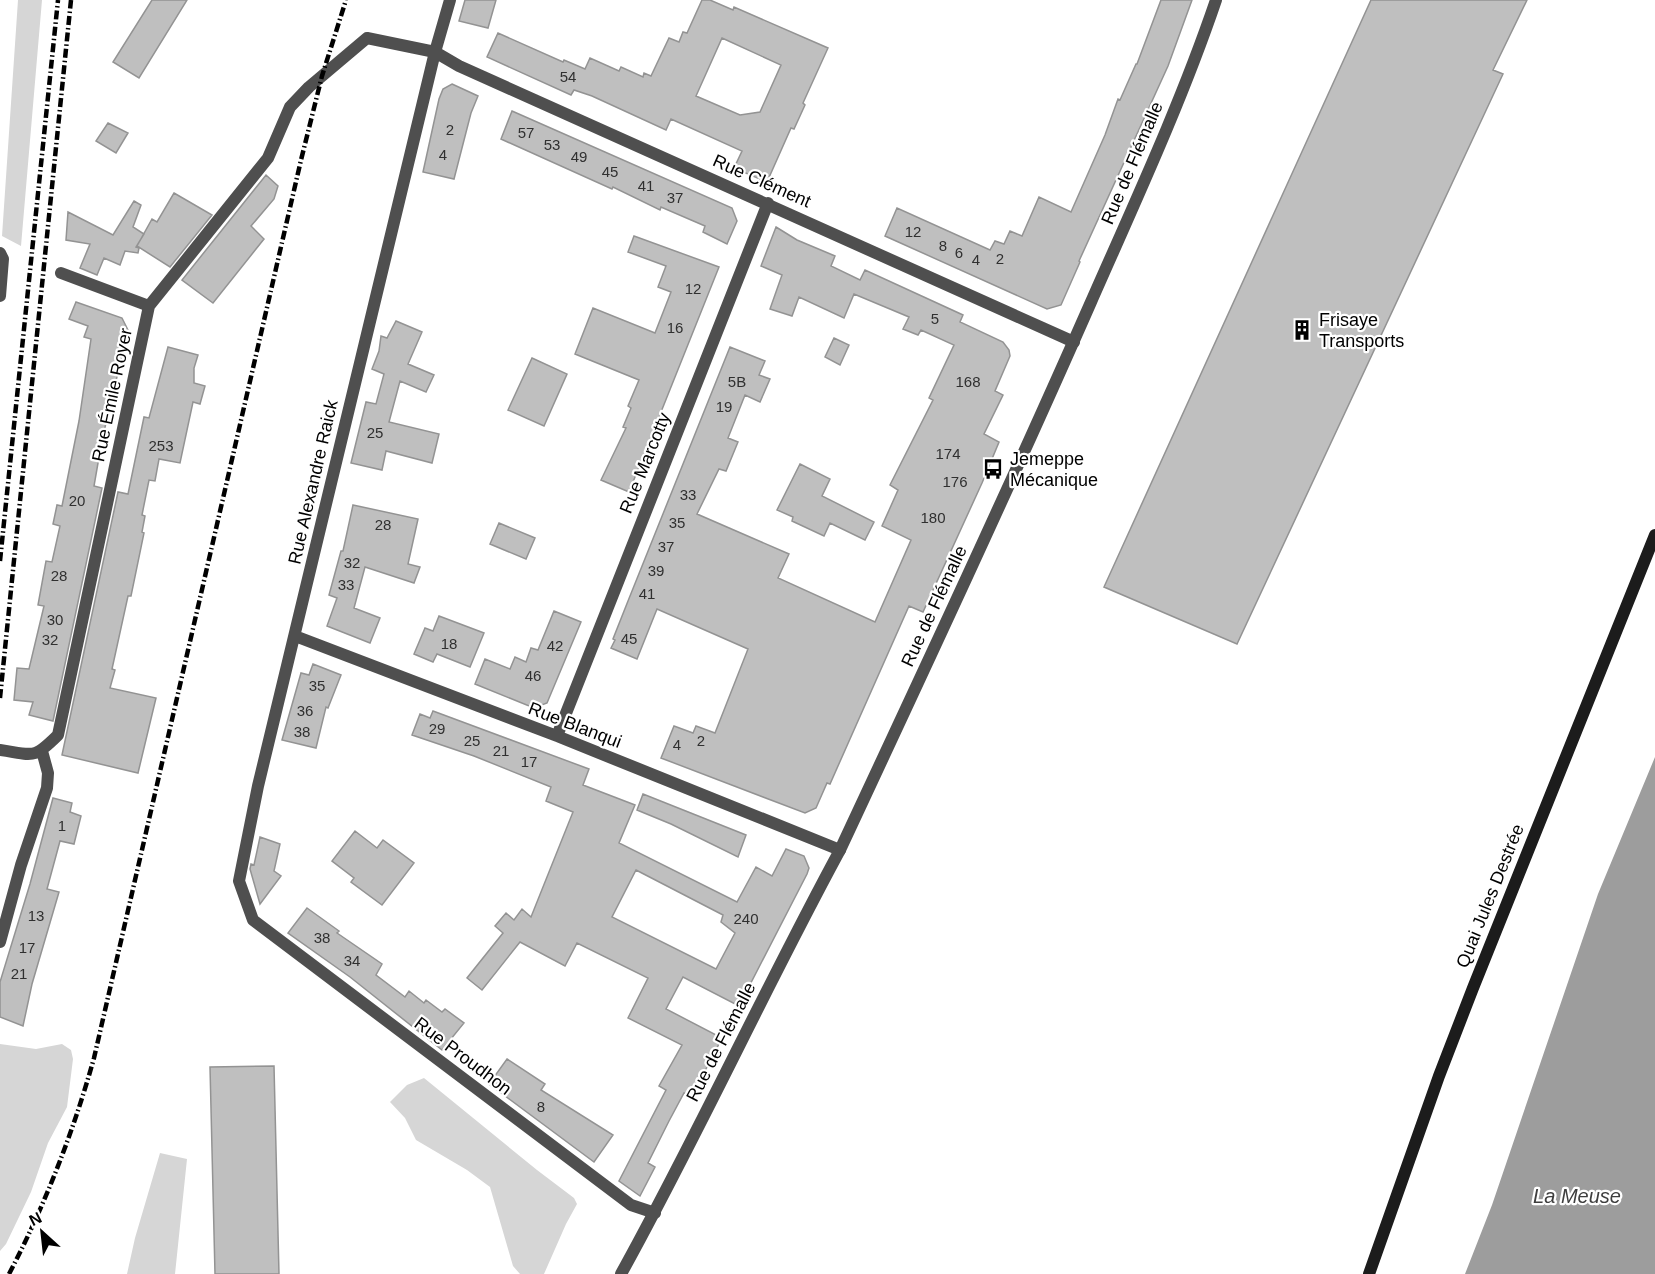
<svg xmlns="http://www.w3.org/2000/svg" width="1655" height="1274" viewBox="0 0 1655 1274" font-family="Arial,sans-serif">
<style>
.green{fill:#d6d6d6}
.water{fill:#9d9d9d}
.building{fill:#bfbfbf;stroke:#939393;stroke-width:1.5;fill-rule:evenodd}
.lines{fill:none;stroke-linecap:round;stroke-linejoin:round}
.minor{stroke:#4f4f4f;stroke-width:12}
.tertiary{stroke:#4f4f4f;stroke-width:12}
.secondary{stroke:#1c1c1c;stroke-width:12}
.rail{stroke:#000;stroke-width:4.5;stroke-dasharray:9 3 1.5 3;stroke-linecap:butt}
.labels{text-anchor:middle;stroke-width:4.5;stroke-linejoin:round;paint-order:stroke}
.number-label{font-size:15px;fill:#303030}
.street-label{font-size:18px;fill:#000;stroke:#fff}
.poi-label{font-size:18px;fill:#000;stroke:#fff;text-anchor:start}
.water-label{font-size:20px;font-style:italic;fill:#3e3e3e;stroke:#fff}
</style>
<rect width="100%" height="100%" fill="#fff"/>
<path class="green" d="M18 0H42L21 246 2 236Z
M0 1044 36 1049 62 1044 71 1050 73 1059 67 1107 48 1143 31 1192 6 1244 0 1251Z
M424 1078 537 1170 574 1198 577 1204 566 1224 544 1274H520L513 1266 490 1187 467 1170 416 1140 405 1118 390 1102 407 1085Z
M160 1153 187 1159 175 1274H127L135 1238Z"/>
<path class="water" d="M1655 757V1274H1465L1492 1205 1598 894Z"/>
<path class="building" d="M152 0H187L139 78 113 62Z
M465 0H496L488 28 459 21Z
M702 0H710L733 10 734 7 828 48 803 103 805 105 794 129 791 128 767 182 734 168 742 151 671 119 666 130 592 96 574 90 571 95 487 57 498 33 563 62 564 60 585 69 590 58 619 71 621 67 643 77 644 73 651 76 669 38 679 42 683 32 687 33ZM722 38 781 65 760 112 740 115 696 96Z
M1161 0H1192L1168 66 1079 261 1080 262 1061 305 1047 309 885 236 897 208 990 250 995 241 1004 244 1010 231 1022 236 1039 197 1071 212 1105 135 1118 99 1120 100 1136 64H1137Z
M1371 0H1527L1493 70 1503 74 1237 644 1104 587Z
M452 84 478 96 471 113 454 179 423 172 439 99 443 89Z
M512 111 732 208 737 221 727 244 703 232 705 226 661 207 660 210 613 187 612 189 501 139Z
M108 123 128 133 116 153 96 141Z
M266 175 278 186 274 199 251 226 264 239 213 303 182 280Z
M174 193 212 215 170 267 137 246 152 219 157 222Z
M134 201 141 205 133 227 144 234 136 247 139 248 138 253 125 251 120 265 104 258 97 275 80 268 90 244 66 240 68 212 113 235Z
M776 227 797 240 835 256 831 266 860 280 865 270 963 315 960 322 1003 342 1009 350 1010 356 995 391 1003 395 984 434 999 442 982 483 923 612 909 606 830 784 827 783 816 808 805 813 661 758 674 726 693 733 696 726 715 733 748 649 657 609 637 659 611 648 615 640 613 639 628 601 730 347 765 361 759 375 770 379 760 402 745 395 728 438 738 442 726 471 719 469 697 514 789 554 778 578 875 622 911 540 882 526 898 490 890 485 933 400 929 398 954 345 921 330 918 335 903 329 909 317 854 294 844 318 799 297 792 316 770 309 782 275 761 266Z
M634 236 719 267 629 492 601 480 626 428 623 427 631 408 628 406 639 380 575 354 593 308 655 333 671 292 658 287 666 266 628 252Z
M76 302 122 318 128 330 102 440 94 486 102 488 53 721 29 715 33 702 14 700 17 668 29 669 44 606 38 605 46 561 52 562 60 526 53 524 57 505 62 506 79 421 91 339 84 337 88 326 69 319Z
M396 321 422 332 408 364 434 375 426 392 400 381 389 422 439 434 432 463 386 451 382 470 351 463 366 402 376 404 384 374 372 369 379 351 381 336 387 338Z
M834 338 849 345 840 365 825 357Z
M168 347 198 355 194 368V383L205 386 200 404 193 402 180 463 159 459 155 481 149 480 142 515 145 516 142 532 144 533 131 596H128L112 669 115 670 110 688 156 698 138 773 62 755 118 492 128 494 144 417 149 418Z
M532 358 567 374 544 426 508 410Z
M800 464 830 479 822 496 874 522 865 540 830 523 824 536 792 521 793 517 777 510Z
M353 505 418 519 408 564 420 567 414 583 365 567 354 608 380 618 370 643 327 626 337 598 329 595 341 551H343Z
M499 523 535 538 526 559 490 544Z
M554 611 581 622 547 703 534 708 475 684 485 659 510 669 515 657 526 662 531 648 538 650Z
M439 616 484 633 470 667 437 654 433 662 414 654 425 628 433 631Z
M313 664 341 675 328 708 326 707 316 748 282 740 301 673 309 675Z
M433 711 589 769 583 785 635 805 619 843 737 902 756 867 772 876 786 849 804 856 809 868 807 874 739 1006 683 977 666 1009 722 1038 692 1096 684 1093 669 1121 648 1163 655 1167 640 1196 619 1181 666 1090 659 1086 682 1045 628 1018 648 978 577 943 565 966 520 942 482 990 467 978 503 933 495 926 506 913 514 920 522 909 531 917 573 812 546 801 551 787 474 756 412 735 420 714 430 718ZM636 870 723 915 721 922 735 933 716 969 612 917Z
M643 794 746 835 738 857 671 824 637 810Z
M53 798 72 803 70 812 81 816 74 844 60 841 47 889 59 892 32 984 23 1026 0 1017V982L30 884Z
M355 831 377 848 383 840 414 863 382 905 351 882 354 878 332 861Z
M260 837 280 844 274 871 281 876 260 904 250 869 251 864 254 865Z
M307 908 339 931 337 933 382 964 376 975 405 997 409 991 424 1003 426 1000 442 1012 445 1009 464 1023 442 1050 350 977 288 933Z
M507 1059 545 1084 541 1090 613 1135 594 1162 489 1084Z
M274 1066 279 1274H215L210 1067Z"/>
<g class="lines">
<path class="minor" d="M450 0 435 52 258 786 239 881 253 920 631 1205 655 1213
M0 253 3 259 0 296
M61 273 149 306
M295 636 557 736 840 850
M557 736 768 203
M0 750C34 755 33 760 58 735L149 306 268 158 290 107 309 87 367 38 435 52 459 66 1074 342
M0 942 21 865 47 788 48 773 42 751"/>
<path class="tertiary" d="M621 1274C698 1135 764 990 840 850 925 668 1010 486 1091 302 1135 202 1181 103 1216 0"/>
<path class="secondary" d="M1369 1274 1439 1076 1473 988 1655 535"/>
<path class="rail" d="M0 561 58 0
M0 698 71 0
M9 1274C45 1205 73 1133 94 1058L301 160 322 76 346 0"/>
</g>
<defs>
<g id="building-bare" transform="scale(1.62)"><path d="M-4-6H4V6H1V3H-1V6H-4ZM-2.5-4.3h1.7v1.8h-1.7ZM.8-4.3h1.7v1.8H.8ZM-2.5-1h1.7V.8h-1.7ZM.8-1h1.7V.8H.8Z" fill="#000" stroke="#fff" stroke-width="2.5" paint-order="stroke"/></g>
<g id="bus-bare" transform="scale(1.62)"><path d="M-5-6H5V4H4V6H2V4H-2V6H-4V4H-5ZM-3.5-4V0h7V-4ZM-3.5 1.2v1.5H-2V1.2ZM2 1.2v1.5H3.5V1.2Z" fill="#000" stroke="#fff" stroke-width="2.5" paint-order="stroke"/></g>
</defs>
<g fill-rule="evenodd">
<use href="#building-bare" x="1302" y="330"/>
<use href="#bus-bare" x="993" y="469"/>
</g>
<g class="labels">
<g class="number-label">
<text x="568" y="82">54</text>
<text x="450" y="135">2</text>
<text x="526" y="138">57</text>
<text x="552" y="150">53</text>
<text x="443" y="160">4</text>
<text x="579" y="162">49</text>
<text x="610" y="177">45</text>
<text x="646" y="191">41</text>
<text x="675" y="203">37</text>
<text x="913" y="237">12</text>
<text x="943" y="251">8</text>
<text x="959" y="258">6</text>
<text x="1000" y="264">2</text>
<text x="976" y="265">4</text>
<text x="693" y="294">12</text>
<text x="935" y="324">5</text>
<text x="675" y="333">16</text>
<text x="737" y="387">5B</text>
<text x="968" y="387">168</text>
<text x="724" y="412">19</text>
<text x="375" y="438">25</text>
<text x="161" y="451">253</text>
<text x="948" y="459">174</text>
<text x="955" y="487">176</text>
<text x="688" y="500">33</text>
<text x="77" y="506">20</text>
<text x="933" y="523">180</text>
<text x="677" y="528">35</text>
<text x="383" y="530">28</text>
<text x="666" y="552">37</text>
<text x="352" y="568">32</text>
<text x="656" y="576">39</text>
<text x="59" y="581">28</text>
<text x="346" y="590">33</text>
<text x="647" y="599">41</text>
<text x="55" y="625">30</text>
<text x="629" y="644">45</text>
<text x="50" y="645">32</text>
<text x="449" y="649">18</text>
<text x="555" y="651">42</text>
<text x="533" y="681">46</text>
<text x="317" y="691">35</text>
<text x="305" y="716">36</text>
<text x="437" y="734">29</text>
<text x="302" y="737">38</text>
<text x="472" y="746">25</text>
<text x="701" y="746">2</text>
<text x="677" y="750">4</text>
<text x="501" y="756">21</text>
<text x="529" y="767">17</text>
<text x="62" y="831">1</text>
<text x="36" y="921">13</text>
<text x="746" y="924">240</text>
<text x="322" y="943">38</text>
<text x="27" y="953">17</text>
<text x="352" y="966">34</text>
<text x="19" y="979">21</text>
<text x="541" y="1112">8</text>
</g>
<g class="street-label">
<text transform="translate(1132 163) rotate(-67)" y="6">Rue de Flémalle</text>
<text transform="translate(762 181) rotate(24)" y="6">Rue Clément</text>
<text transform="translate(112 395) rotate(-78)" y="6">Rue Émile Royer</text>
<text transform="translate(645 463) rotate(-68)" y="6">Rue Marcotty</text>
<text transform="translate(313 482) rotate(-77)" y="6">Rue Alexandre Raick</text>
<text transform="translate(934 606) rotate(-65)" y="6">Rue de Flémalle</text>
<text transform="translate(575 725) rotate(21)" y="6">Rue Blanqui</text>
<text transform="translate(1490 896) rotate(-68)" y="6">Quai Jules Destrée</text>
<text transform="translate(721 1042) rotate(-63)" y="6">Rue de Flémalle</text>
<text transform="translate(463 1056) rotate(37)" y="6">Rue Proudhon</text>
</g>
<g class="poi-label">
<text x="1319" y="326">Frisaye<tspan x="1319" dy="21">Transports</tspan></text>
<text x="1010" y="465">Jemeppe<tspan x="1010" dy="21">Mécanique</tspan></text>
</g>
<g class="water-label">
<text x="1577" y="1203">La Meuse</text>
</g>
</g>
<g transform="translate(42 1232) rotate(333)" stroke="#ffffff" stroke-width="4.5" paint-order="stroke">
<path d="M0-4.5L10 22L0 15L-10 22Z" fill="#000000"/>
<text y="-9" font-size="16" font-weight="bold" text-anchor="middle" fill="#000000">N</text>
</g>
</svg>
